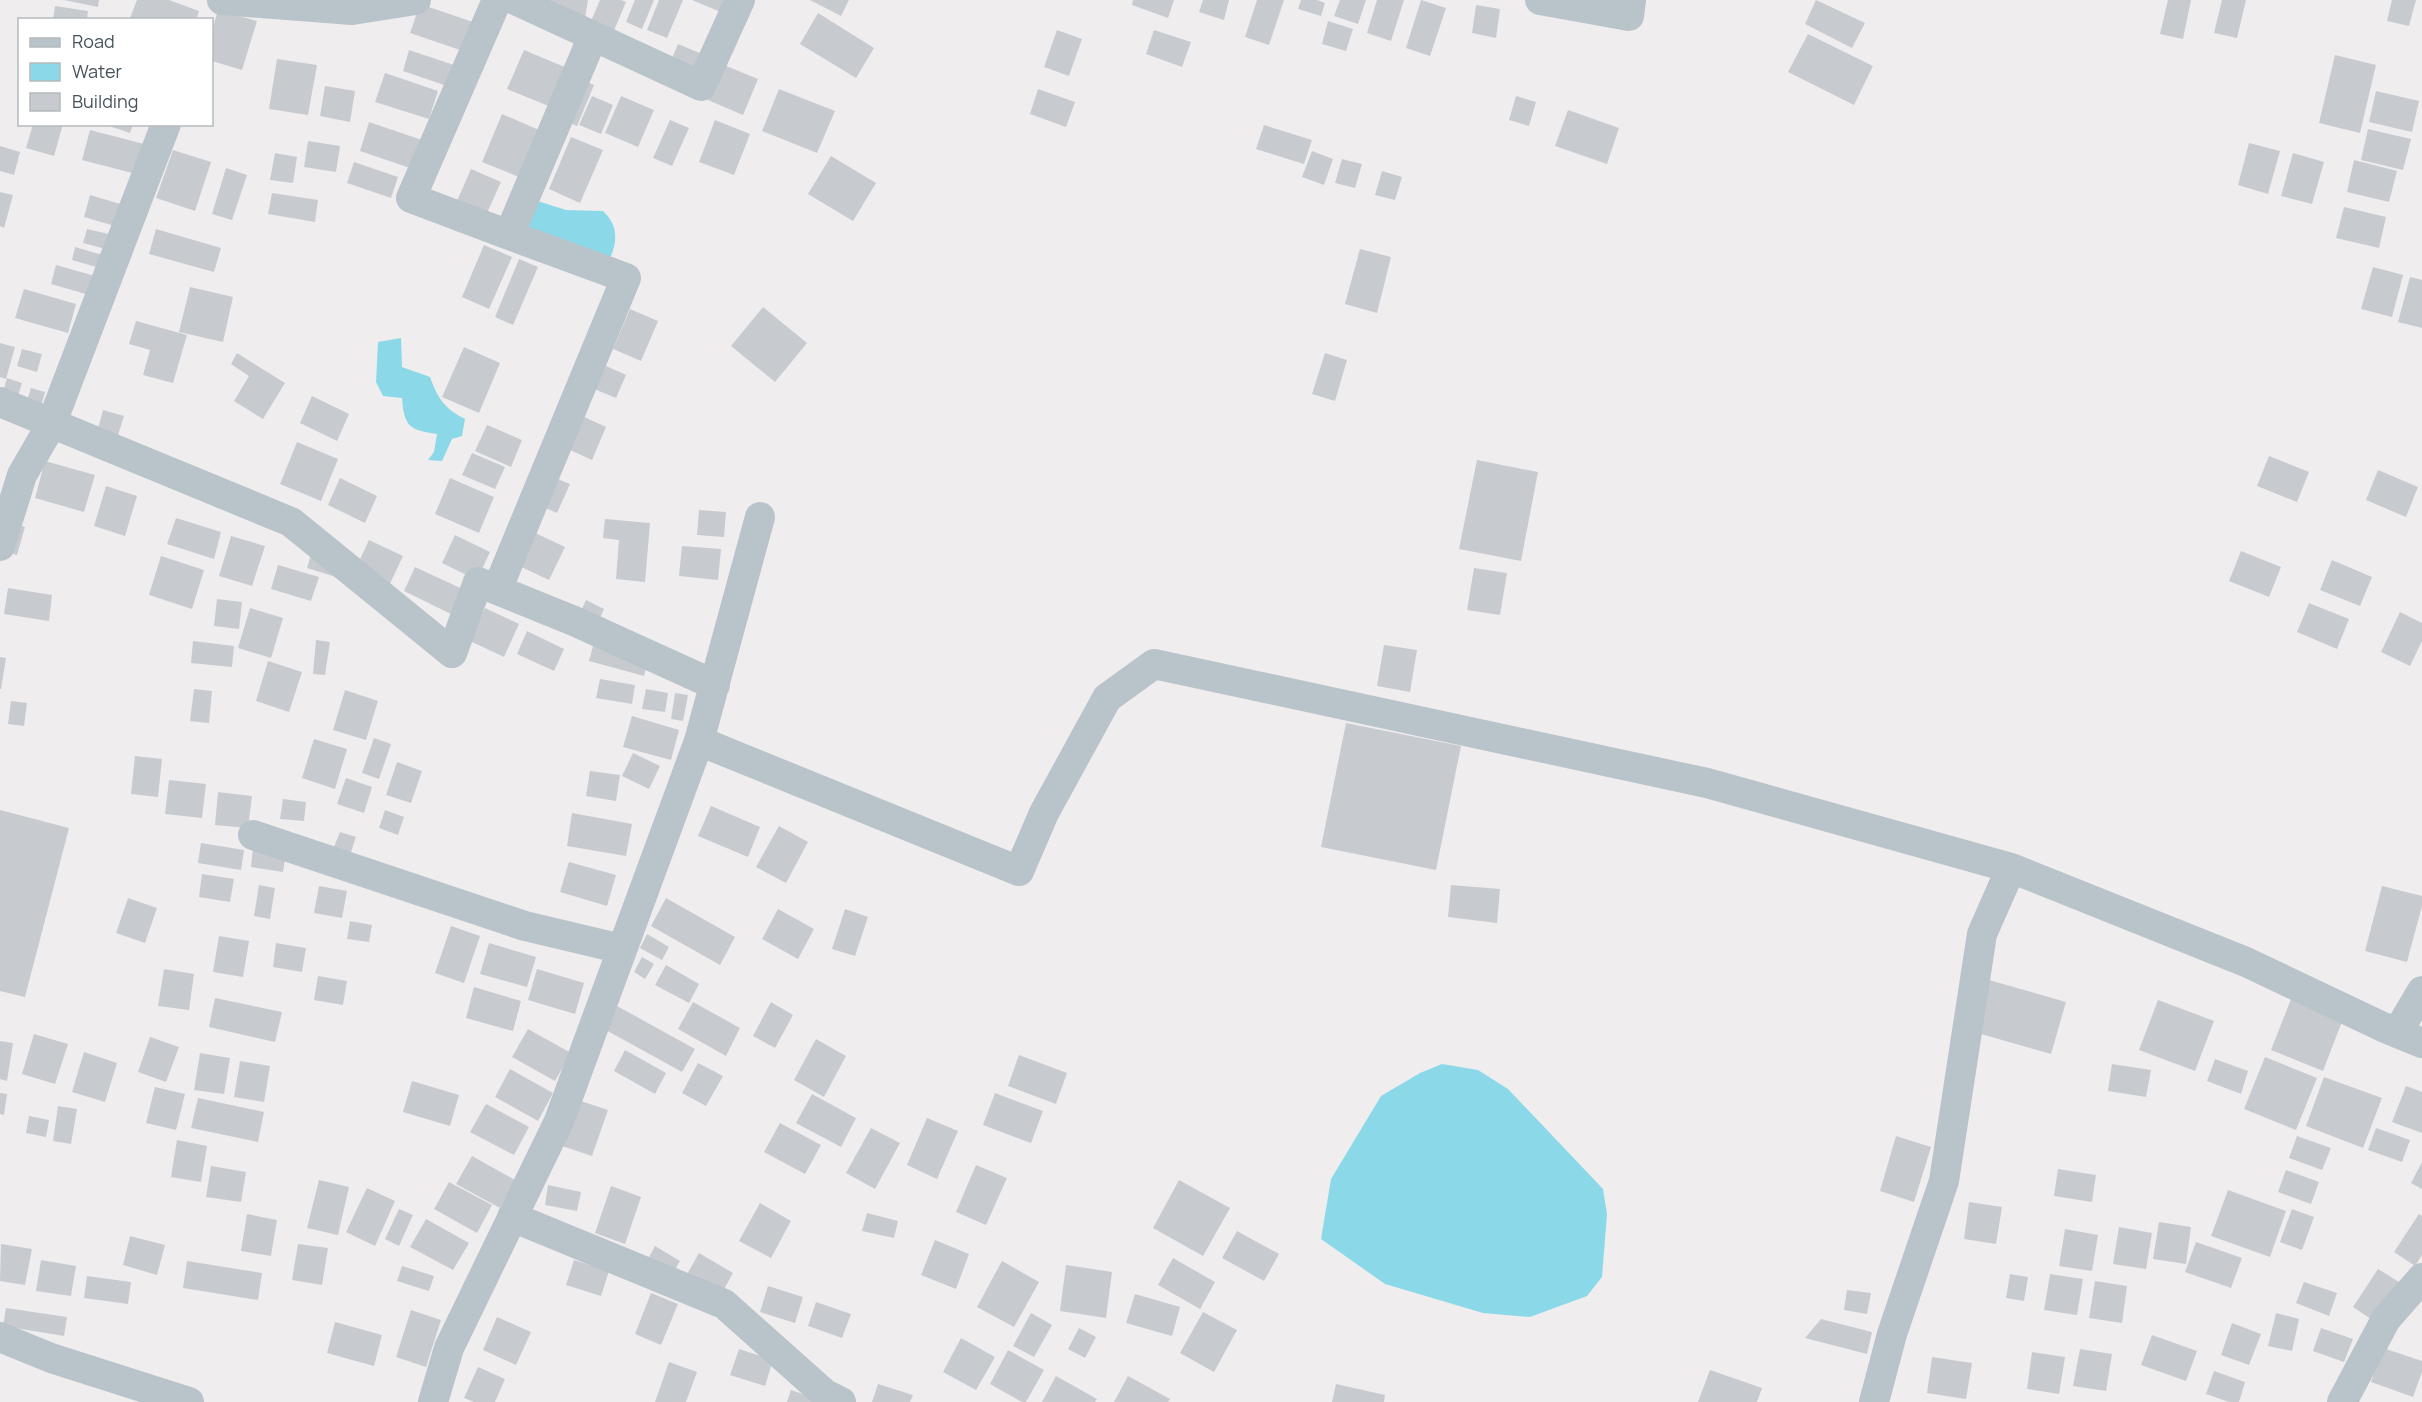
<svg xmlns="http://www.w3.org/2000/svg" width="2422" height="1402" viewBox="0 0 2422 1402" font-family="Manrope,sans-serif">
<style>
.water{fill:#8bd9e8}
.building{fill:#c7cbd0}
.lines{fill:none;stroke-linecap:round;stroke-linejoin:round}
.street{stroke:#b9c3ca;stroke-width:30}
</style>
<rect width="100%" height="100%" fill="#f0edee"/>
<path class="water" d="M527 202H541L566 210 603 211C617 224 618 239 611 256L603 260 526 232Z
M401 338 402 367 430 377C438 399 445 409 465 419L462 436 452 439 442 461 428 460 434 452 437 434C410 430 404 427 402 398L383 396 376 382 378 342Z
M1442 1064 1478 1070 1508 1089 1603 1189 1607 1214 1602 1277 1587 1296 1530 1317 1483 1313 1385 1284 1321 1239 1331 1179 1381 1096 1420 1073Z"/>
<path class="building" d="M64 0H99L98 7Z
M137 0H169L199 11 196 20H135L130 18Z
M552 0H588L582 37 547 31Z
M600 0H621L626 2 605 52 582 42Z
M635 0H654L642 29 626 22Z
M659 0H683L667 38 647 30Z
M692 0H728L723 13Z
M810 0H849L841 16Z
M1133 0H1174L1168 18 1132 5Z
M1203 0H1229L1224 20 1199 12Z
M1257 0H1284L1269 45 1245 37Z
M1301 0H1317L1325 3 1321 16 1298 9Z
M1340 0H1366L1358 24 1334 16Z
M1377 0H1404L1391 41 1367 33Z
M1421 0 1446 8 1430 56 1406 48Z
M1816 0 1865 23 1852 48 1805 24Z
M2168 0H2191L2183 39 2160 34Z
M2222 0H2246L2237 38 2214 33Z
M2392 0H2416L2409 26 2387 21Z
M420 4 473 22 463 51 410 33Z
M1476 5 1500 9 1496 38 1472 33Z
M55 6 88 11 87 20H53Z
M218 10 257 21 242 70 212 61V31Z
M818 13 874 48 856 78 800 44Z
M1328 21 1353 29 1346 51 1322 44Z
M1057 30 1082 39 1069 76 1044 67Z
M1154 30 1191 42 1182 67 1146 54Z
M1808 34 1873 66 1854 105 1788 72Z
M678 44 707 56 693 90 664 77Z
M409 50 454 65 447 86 403 71Z
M524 50 567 68 551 107 507 89Z
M2335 55 2376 65 2360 133 2319 123Z
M277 59 317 65 308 115 269 109Z
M719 63 758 79 743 115 703 98Z
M385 73 438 91 429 119 375 102Z
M570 75 594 85 577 126 553 116Z
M325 86 355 91 350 122 320 116Z
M779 89 835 111 817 153 762 131Z
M1038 89 1075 102 1066 127 1030 114Z
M2376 91 2419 101 2412 132 2369 122Z
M592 96 613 105 601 134 579 125Z
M621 96 654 110 638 147 605 133Z
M1516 96 1536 102 1529 126 1509 120Z
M1568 110 1619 128 1607 164 1555 146Z
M502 114 539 130 519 177 482 162Z
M670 120 689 128 672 166 653 158Z
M715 120 750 134 734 175 699 162Z
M369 122 422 140 413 169 360 151Z
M33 124H63L54 156 26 148Z
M103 124H133L130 133Z
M1264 125 1312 140 1304 164 1256 149Z
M2368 129 2411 139 2403 170 2361 160Z
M90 130 148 145 140 175 82 160Z
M571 137 603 150 580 203 549 189Z
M308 141 340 146 336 172 304 167Z
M2249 143 2280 151 2268 194 2238 185Z
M0 146 20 152 14 175 0 171Z
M173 150 211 162 195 211 156 198Z
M1312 151 1333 159 1324 185 1302 177Z
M275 153 297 157 293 183 270 180Z
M2293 153 2324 162 2312 204 2281 196Z
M831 156 876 183 853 221 808 194Z
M1342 159 1362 164 1355 188 1335 183Z
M2354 160 2397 171 2389 202 2347 192Z
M354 162 398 177 391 198 347 183Z
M226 168 247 175 232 220 212 214Z
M471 169 501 182 487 213 457 201Z
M1382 171 1402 177 1395 200 1375 195Z
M0 192 13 195 4 228 0 226Z
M272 193 318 200 315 222 268 214Z
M90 195 141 210 135 232 84 217Z
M2344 207 2386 217 2379 248 2336 238Z
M87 229 113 235 109 250 83 243Z
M156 229 221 248 214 272 149 254Z
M484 245 512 257 489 309 462 297Z
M75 247 113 258 110 271 72 260Z
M1360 249 1391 257 1377 313 1345 304Z
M519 259 538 267 513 325 495 317Z
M56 265 102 278 96 297 51 284Z
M2373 267 2403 275 2392 317 2361 309Z
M2410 277 2422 280V328L2398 322Z
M190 287 233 297 223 342 179 332Z
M24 289 76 304 68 333 15 318Z
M763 307 807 343 775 382 731 346Z
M630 309 658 321 641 361 613 349Z
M136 321 187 335 173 383 143 375 150 350 129 344Z
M0 343 15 347 6 379 0 377Z
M464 347 500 363 479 413 442 397Z
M22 349 42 354 37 372 17 366Z
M237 353 285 383 263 419 234 401 249 376 231 364Z
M1325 353 1347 360 1335 401 1312 394Z
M604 365 626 375 616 398 594 389Z
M7 378 22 383 13 412 0 402Z
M31 388 45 392 38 417 23 413Z
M312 396 349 414 337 441 300 423Z
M103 410 124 416 118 435 98 429Z
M580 415 606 427 592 460 566 448Z
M487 425 522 440 511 467 475 451Z
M297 442 338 459 321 501 280 484Z
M472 453 505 467 495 489 462 475Z
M2269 456 2309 472 2297 502 2257 486Z
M1477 460 1538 472 1521 561 1459 549Z
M45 461 95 475 84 512 35 498Z
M2378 470 2418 487 2406 517 2366 500Z
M543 473 570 484 557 513 530 501Z
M340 478 377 496 365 523 328 505Z
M450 478 494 497 479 533 435 514Z
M106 486 137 496 125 536 94 526Z
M699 510 726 512 724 537 697 535Z
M176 518 221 532 214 559 167 544Z
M605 519 650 523 645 582 616 579 619 540 603 538Z
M12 523 25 527 17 555 4 551Z
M531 531 565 547 549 580 515 564Z
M455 535 490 552 477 580 442 563Z
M231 536 265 546 252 586 219 576Z
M369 540 403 556 387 590 353 574Z
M315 541 336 577 307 568Z
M682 546 721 549 718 580 679 576Z
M2241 551 2281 567 2269 597 2229 581Z
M161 556 204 570 192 609 149 595Z
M2332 560 2372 577 2360 606 2320 590Z
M278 565 319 577 311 601 271 589Z
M415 567 471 593 459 618 404 591Z
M1474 568 1507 573 1500 615 1467 610Z
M8 588 52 595 49 621 4 614Z
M217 599 242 602 239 629 214 626Z
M586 600 604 609 590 640 572 631Z
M2309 603 2349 619 2337 649 2297 632Z
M250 608 283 618 271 658 238 648Z
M485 608 519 624 504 657 470 641Z
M2400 612 2422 623V641L2410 666 2381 652Z
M527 631 564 649 554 671 517 654Z
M597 631 652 646 644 676 589 661Z
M316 640 330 642 325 675 313 674Z
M193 641 234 646 232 667 191 663Z
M1384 645 1417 650 1410 692 1377 686Z
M0 657 6 658 1 689H0Z
M268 661 302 672 289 712 256 701Z
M600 679 635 685 632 704 596 698Z
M194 689 212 691 209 723 190 721Z
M646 689 668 693 665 712 642 709Z
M345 690 378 701 366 740 333 730Z
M675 693 688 695 683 721 671 719Z
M11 701 27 703 24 726 8 724Z
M632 716 679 730 671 760 623 747Z
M1346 723 1461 746 1436 870 1321 847Z
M374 738 391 744 379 779 362 773Z
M314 739 347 749 335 789 302 778Z
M633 753 660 766 649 789 622 776Z
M135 756 162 759 158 797 131 794Z
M397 762 422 771 411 803 386 795Z
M590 771 620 775 616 801 586 796Z
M346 778 372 787 364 813 337 804Z
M169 780 206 784 202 818 165 814Z
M218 792 252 796 248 828 215 825Z
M283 799 306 802 304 821 280 819Z
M711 806 760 827 748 857 698 836Z
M0 810 69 828 25 997 0 991Z
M385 810 404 817 398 835 379 828Z
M572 813 632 824 626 856 567 846Z
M779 826 808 842 786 883 756 867Z
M340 832 356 837 349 858 332 852Z
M201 843 244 850 241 870 198 863Z
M253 848 286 853 283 872 251 867Z
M569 862 616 875 607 906 560 892Z
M202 874 234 879 230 902 199 897Z
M259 885 275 888 270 919 254 916Z
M1451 885 1500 889 1497 923 1448 917Z
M319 886 347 891 342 918 314 913Z
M2382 886 2422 896V906L2407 962 2365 951Z
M128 898 157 908 145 943 116 933Z
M666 898 735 937 720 965 651 926Z
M778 909 814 929 798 959 762 939Z
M845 909 868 917 855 956 832 949Z
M350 921 372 925 369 942 347 939Z
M451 926 480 936 464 983 435 973Z
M647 934 669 947 662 960 640 948Z
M219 936 249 941 243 977 213 972Z
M276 943 306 948 302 972 273 967Z
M489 943 536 957 527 987 480 974Z
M642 957 654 964 645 979 634 972Z
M666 965 699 984 689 1003 655 985Z
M164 969 194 974 189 1010 158 1006Z
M537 969 584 983 575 1014 528 1000Z
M318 976 347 981 343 1005 314 1000Z
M1989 980 2066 1002 2051 1054 1974 1032Z
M474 987 521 1001 513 1031 466 1018Z
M215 998 282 1012 275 1042 209 1027Z
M2291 999 2343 1019 2323 1071 2271 1050Z
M2158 1000 2214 1021 2195 1071 2139 1050Z
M693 1002 740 1028 726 1056 678 1029Z
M771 1002 793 1015 775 1048 753 1036Z
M617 1006 695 1049 682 1072 604 1029Z
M528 1029 571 1053 555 1081 512 1057Z
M34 1034 68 1044 55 1084 22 1074Z
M150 1037 179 1047 166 1082 138 1072Z
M816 1039 846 1056 824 1097 794 1080Z
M0 1041 13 1043 7 1081 0 1079Z
M625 1050 666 1073 655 1094 614 1071Z
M84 1052 117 1063 105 1102 72 1092Z
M200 1053 230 1058 224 1094 194 1090Z
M1019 1055 1067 1073 1056 1104 1008 1086Z
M2265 1057 2317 1078 2296 1130 2244 1109Z
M2215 1059 2248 1071 2241 1094 2207 1081Z
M240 1061 270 1066 264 1102 234 1097Z
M698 1063 723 1076 706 1106 682 1093Z
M2112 1064 2151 1070 2146 1097 2108 1091Z
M510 1069 553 1093 538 1121 495 1097Z
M2324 1077 2382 1098 2363 1148 2306 1126Z
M412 1081 459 1095 450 1126 403 1112Z
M2406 1086 2422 1092V1133L2392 1122Z
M155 1087 185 1094 176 1130 146 1123Z
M0 1093 7 1094 4 1115 0 1114Z
M995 1093 1043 1111 1031 1143 983 1125Z
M812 1094 856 1118 841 1147 796 1123Z
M198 1098 264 1112 258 1142 191 1128Z
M578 1100 608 1110 592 1156 562 1146Z
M486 1104 529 1127 514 1155 470 1132Z
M58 1106 77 1109 71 1144 53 1141Z
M29 1116 49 1120 46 1137 26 1133Z
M927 1118 958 1131 937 1179 907 1165Z
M780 1123 821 1145 805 1174 764 1152Z
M871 1128 900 1143 875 1189 846 1173Z
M2376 1128 2410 1140 2402 1162 2368 1150Z
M1896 1136 1931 1147 1914 1202 1880 1191Z
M2297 1136 2331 1148 2322 1170 2289 1158Z
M177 1140 207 1146 201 1182 171 1177Z
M472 1156 515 1180 500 1208 456 1184Z
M2422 1162V1189L2411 1183Z
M976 1165 1007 1178 986 1225 956 1212Z
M211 1166 246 1172 241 1202 206 1197Z
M2058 1169 2096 1175 2092 1202 2054 1196Z
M2286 1170 2319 1182 2311 1204 2278 1192Z
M319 1180 349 1187 338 1235 307 1228Z
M1179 1180 1230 1208 1203 1256 1153 1228Z
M449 1182 492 1205 477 1233 434 1209Z
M548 1185 581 1192 577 1211 545 1205Z
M611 1186 641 1197 625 1244 595 1233Z
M367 1188 395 1201 375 1246 346 1232Z
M2228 1190 2286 1211 2270 1257 2211 1236Z
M1969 1202 2002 1207 1996 1244 1964 1239Z
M760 1203 791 1221 771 1258 739 1241Z
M399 1209 413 1215 399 1246 385 1239Z
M2292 1209 2314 1217 2302 1250 2280 1242Z
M867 1213 898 1221 894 1238 862 1231Z
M247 1214 277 1220 271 1256 241 1251Z
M2419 1214 2422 1216V1255L2415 1266 2394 1252Z
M426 1219 469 1243 453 1270 410 1247Z
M2159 1222 2191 1227 2186 1264 2153 1259Z
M2119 1227 2152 1233 2146 1269 2113 1264Z
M2065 1229 2098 1235 2092 1271 2059 1266Z
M1237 1231 1279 1254 1264 1281 1222 1258Z
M130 1236 165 1245 157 1275 123 1265Z
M935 1240 969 1254 956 1289 921 1275Z
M2196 1242 2242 1258 2231 1288 2185 1272Z
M1 1244 32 1249 25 1285 0 1281Z
M298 1244 328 1248 322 1285 292 1280Z
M655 1246 680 1261 671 1277 646 1263Z
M699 1253 733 1273 721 1295 686 1276Z
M1173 1258 1215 1282 1200 1309 1158 1285Z
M41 1260 76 1266 71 1296 36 1291Z
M574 1260 609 1271 601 1296 566 1285Z
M187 1261 262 1273 258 1300 183 1288Z
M1002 1261 1039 1282 1014 1327 977 1307Z
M1066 1265 1112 1272 1106 1318 1060 1311Z
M402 1266 434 1276 429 1291 397 1281Z
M2378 1269 2399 1282 2374 1321 2353 1307Z
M2010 1274 2028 1277 2024 1301 2006 1298Z
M2050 1274 2083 1279 2077 1315 2044 1310Z
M87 1276 131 1282 128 1304 84 1298Z
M2095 1281 2127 1286 2122 1323 2089 1318Z
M2304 1282 2337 1293 2329 1316 2296 1303Z
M768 1286 803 1297 795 1323 760 1312Z
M1847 1290 1871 1293 1867 1314 1844 1310Z
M651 1293 678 1304 661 1345 635 1334Z
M1135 1294 1180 1307 1172 1336 1126 1323Z
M816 1302 851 1314 842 1338 808 1326Z
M6 1308 67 1317 64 1336 3 1326Z
M411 1310 441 1320 426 1367 396 1357Z
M1203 1312 1237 1330 1214 1372 1180 1353Z
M1031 1313 1052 1325 1034 1357 1013 1346Z
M2276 1313 2299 1319 2292 1351 2268 1346Z
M497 1317 531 1332 516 1365 483 1350Z
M1821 1319 1872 1332 1867 1354 1805 1338Z
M335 1322 382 1335 374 1366 327 1353Z
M2232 1323 2261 1334 2249 1365 2221 1355Z
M1079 1328 1096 1337 1085 1358 1068 1349Z
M2321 1328 2353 1339 2344 1362 2313 1351Z
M2152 1335 2197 1351 2186 1381 2141 1365Z
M961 1338 995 1357 976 1390 943 1372Z
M2383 1348 2422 1361V1372L2413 1397 2371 1382Z
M739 1349 773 1360 765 1386 730 1375Z
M2080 1349 2112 1354 2106 1391 2073 1386Z
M1008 1350 1044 1370 1026 1402H1022L990 1384Z
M2032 1352 2065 1357 2059 1394 2027 1389Z
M1932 1357 1972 1363 1966 1399 1927 1393Z
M669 1362 697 1372 686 1402H655Z
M478 1367 505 1379 495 1402H474L464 1398Z
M1710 1370 1762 1388 1757 1402H1698Z
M2214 1371 2245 1382 2239 1402H2229L2206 1394Z
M1056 1376 1097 1399 1095 1402H1042Z
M1128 1376 1170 1399 1168 1402H1114Z
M878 1384 913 1395 910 1402H872Z
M1336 1384 1385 1395 1384 1402H1332Z
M791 1390 826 1402H787Z"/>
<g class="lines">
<path class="street" d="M222 0 352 10 416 0
M497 0 411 198 509 235
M515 0 701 86 740 0
M1540 0 1629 16 1631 0
M0 402 291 522 452 653 478 582 574 621 715 685
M0 546 22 475 51 425 166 124
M497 590 626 278 509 235 593 36
M699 741 1019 871 1044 813 1107 698 1154 664 1707 783 2011 868 2246 962 2383 1027 2422 1043
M253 835 525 926 622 949
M2397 1033 2422 991
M512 1217 724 1304 825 1394 841 1402
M0 1337 51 1358 189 1402
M433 1402 449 1348 559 1121 699 741 760 517
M1874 1402 1892 1334 1944 1181 1982 934 2011 868
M2342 1402 2386 1319 2422 1278"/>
</g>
<rect x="18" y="18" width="195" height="108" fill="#ffffff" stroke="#b5babd" stroke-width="1.5"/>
<rect x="30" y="38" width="30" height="9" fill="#b9c3ca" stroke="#b5babd" stroke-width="1.5"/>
<text x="72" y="48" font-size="18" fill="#46525a">Road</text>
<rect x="30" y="63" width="30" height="18" fill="#8bd9e8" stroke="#b5babd" stroke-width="1.5"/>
<text x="72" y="78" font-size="18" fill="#46525a">Water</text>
<rect x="30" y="93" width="30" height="18" fill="#c7cbd0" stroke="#b5babd" stroke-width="1.5"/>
<text x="72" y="108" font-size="18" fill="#46525a">Building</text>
</svg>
